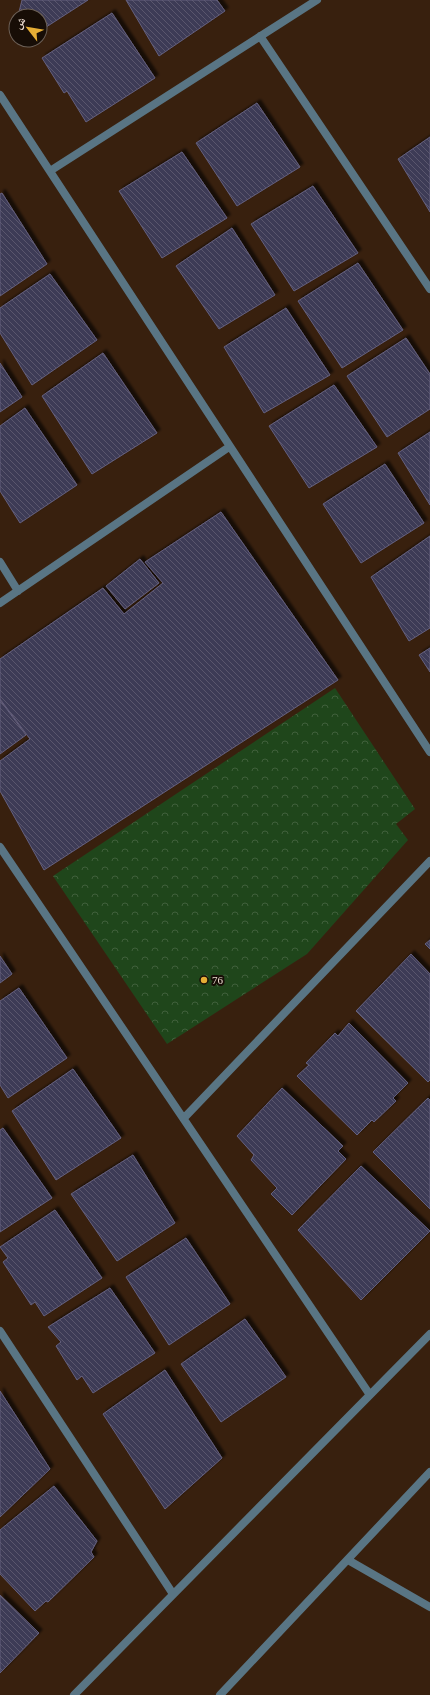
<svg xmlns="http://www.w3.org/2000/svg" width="430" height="1695" viewBox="0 0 430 1695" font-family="'Times New Roman','Noto Naskh Arabic',serif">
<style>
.park{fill:url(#park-crowns)}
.building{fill:url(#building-back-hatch);stroke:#64607e;filter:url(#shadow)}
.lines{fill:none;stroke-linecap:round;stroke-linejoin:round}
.minor{stroke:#597584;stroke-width:8}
.poi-dot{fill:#e5ad35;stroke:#170d06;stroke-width:1.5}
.labels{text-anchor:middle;stroke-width:4;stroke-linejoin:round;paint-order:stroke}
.poi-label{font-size:11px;fill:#ecdcd1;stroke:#170d06;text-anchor:start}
</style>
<defs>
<pattern id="park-crowns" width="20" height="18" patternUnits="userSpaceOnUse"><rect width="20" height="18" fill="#1f461b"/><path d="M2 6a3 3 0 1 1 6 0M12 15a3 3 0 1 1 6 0" fill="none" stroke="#40603b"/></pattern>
<pattern id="building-back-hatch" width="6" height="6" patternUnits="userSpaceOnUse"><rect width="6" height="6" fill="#3e3a56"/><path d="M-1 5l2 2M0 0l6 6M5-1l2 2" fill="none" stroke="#5a566d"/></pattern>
<filter id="shadow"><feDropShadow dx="3.5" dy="-3.5" stdDeviation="1" flood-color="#0009"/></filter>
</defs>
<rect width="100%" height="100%" fill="#38200e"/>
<path class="park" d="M335 688 415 809 396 824 408 840 307 954 167 1044 53 876Z"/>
<path class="building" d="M22 0H88L40 31V16H18Z
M126 0H217L225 11 159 56Z
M112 13 155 78 86 122 67 91 64 93 42 58Z
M257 103 300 167 237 206 196 143Z
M430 137V212L398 159Z
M182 152 227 218 162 258 119 191Z
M313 186 358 253 294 291 251 224Z
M2 193 47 264 0 296V194Z
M232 228 275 295 219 329 176 266Z
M358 263 403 330 342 368 298 301Z
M50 274 97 340 32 385 0 333V308Z
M286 308 330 375 264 413 224 347Z
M406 338 430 374V409L387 437 347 376Z
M103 353 157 433 92 474 42 396Z
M0 363 22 397 0 412Z
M334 385 377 447 309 488 269 426Z
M25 408 77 485 20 523 0 491V426Z
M430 432V505L398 453Z
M385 464 424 523 361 563 323 504Z
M221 512 338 680 44 870 0 791V761L30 739 0 699V659L103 588 124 614 163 583 145 562Z
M430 536V628L409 641 371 577Z
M140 559 159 583 125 609 106 586Z
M430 648V672L419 655Z
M0 700 26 735 0 754Z
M430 940V949L425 944Z
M411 954 430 974V1080L428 1082 356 1011Z
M0 956 12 974 0 983Z
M19 988 67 1058 8 1098 0 1085V1001Z
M349 1023 408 1083 393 1098 396 1101 374 1122 372 1120 357 1135 297 1076 309 1065 306 1063 335 1033 338 1036Z
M73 1069 121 1138 56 1180 12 1111Z
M282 1088 343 1146 338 1151 346 1159 292 1215 271 1194 277 1188 251 1160 254 1155 237 1136Z
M428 1098 430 1100V1209L373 1152Z
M3 1128 52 1198 0 1232V1130Z
M133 1155 175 1223 117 1261 71 1194Z
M361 1166 430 1231 361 1300 298 1230Z
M55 1210 102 1278 44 1316 35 1302 31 1305 3 1262 8 1258 0 1247Z
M186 1238 230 1304 169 1345 126 1277Z
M110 1288 155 1353 93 1393 82 1376 77 1380 56 1346 61 1342 48 1327Z
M245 1319 286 1377 221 1422 181 1364Z
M165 1370 222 1458 165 1509 103 1414Z
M0 1391 50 1469 0 1517Z
M54 1486 97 1541 91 1552 94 1557 48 1602 46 1601 35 1611 0 1574V1530Z
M0 1595 39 1633 0 1673Z"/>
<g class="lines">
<path class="minor" d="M260 36 430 289
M0 95 430 752
M50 171 317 0
M0 562 18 591
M0 603 229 447
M0 847 370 1395
M184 1118 430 861
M0 1331 173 1594
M348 1560 430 1607
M74 1695 430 1334
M220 1695 430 1472"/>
</g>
<circle class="poi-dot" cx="204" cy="980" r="4"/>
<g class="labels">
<g class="poi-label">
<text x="212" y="984">76</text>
</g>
</g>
<g transform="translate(28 28) rotate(301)"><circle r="19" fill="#170d06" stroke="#6c6057"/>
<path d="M0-3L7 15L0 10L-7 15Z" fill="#e5ad35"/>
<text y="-6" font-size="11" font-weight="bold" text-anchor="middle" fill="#ecdcd1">ش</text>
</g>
</svg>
